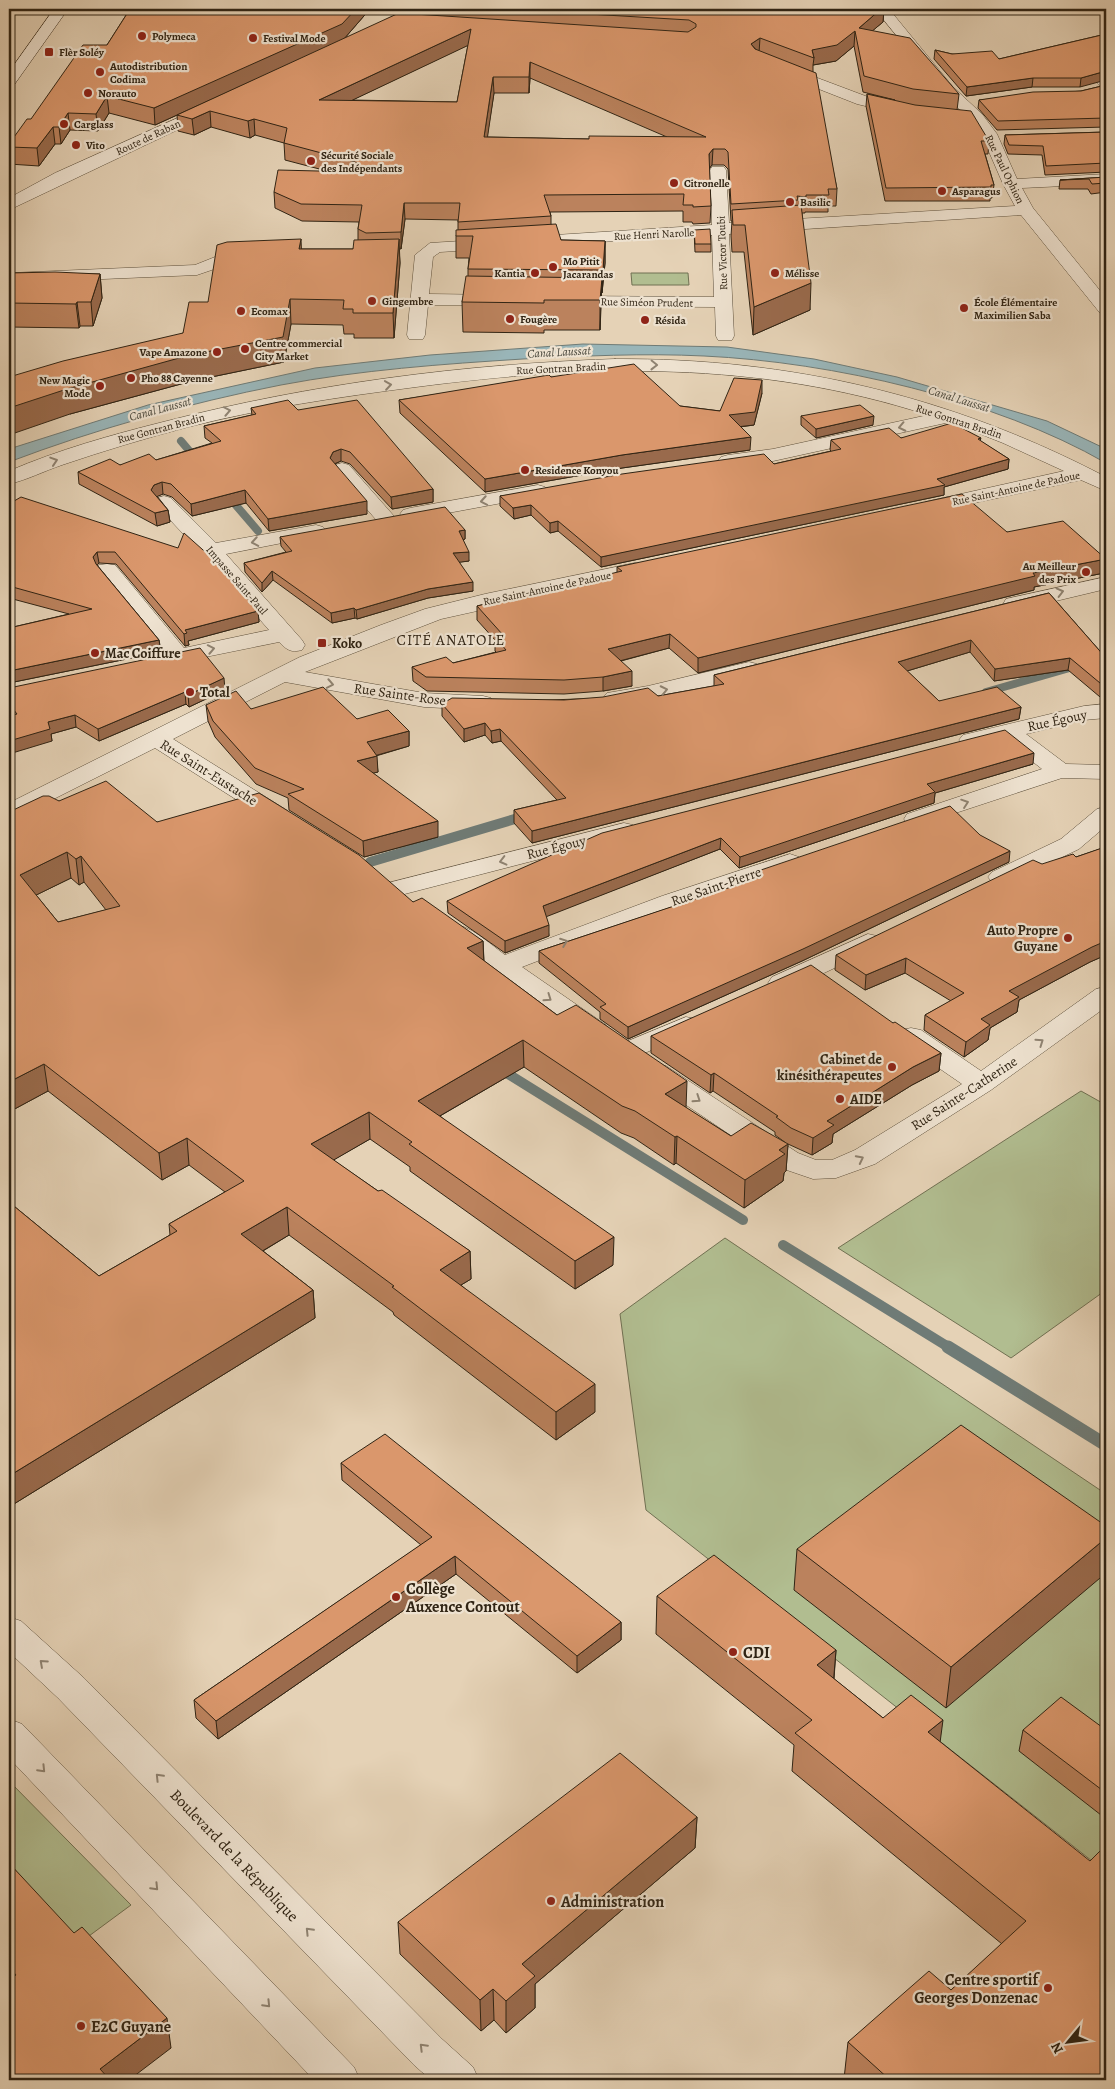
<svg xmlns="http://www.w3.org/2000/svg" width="1115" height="2089" viewBox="0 0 1115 2089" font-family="Alegreya,serif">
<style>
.green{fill:#b1bd90;stroke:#707052}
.water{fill:#99b5b8;stroke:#6f7b76}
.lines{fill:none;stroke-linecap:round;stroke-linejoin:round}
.stream-far2{stroke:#6f7b76;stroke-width:8}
.stream-far1{stroke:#6f7b76;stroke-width:10}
.stream{stroke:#6f7b76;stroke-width:13}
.minor-casing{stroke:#5d503c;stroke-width:1}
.tertiary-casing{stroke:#5d503c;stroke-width:1}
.secondary-casing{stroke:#302414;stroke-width:1}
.minor{fill:#eee2d0;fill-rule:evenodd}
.tertiary{fill:#eee2d0;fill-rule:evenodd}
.secondary{fill:#eee2d0;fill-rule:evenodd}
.wall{fill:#bb825d;stroke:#302414;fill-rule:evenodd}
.shaded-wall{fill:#996a4c;stroke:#302414}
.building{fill:#da976c;stroke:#302414;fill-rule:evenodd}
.oneway{stroke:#8f8372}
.poi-dot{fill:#8f2418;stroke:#eee2d0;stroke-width:2}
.labels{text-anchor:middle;stroke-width:4.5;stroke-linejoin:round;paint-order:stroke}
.far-poi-label{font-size:11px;font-weight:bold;fill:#302414;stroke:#eee2d0;text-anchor:start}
.far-street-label{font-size:11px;fill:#302414;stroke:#eee2d0}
.far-water-label{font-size:12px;font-style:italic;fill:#4a483d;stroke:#eee2d0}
.poi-label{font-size:14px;font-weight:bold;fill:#302414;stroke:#eee2d0;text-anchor:start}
.street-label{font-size:14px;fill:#302414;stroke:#eee2d0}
.neighbourhood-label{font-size:15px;letter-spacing:1px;fill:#302414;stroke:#eee2d0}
.near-poi-label{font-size:16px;font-weight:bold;fill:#302414;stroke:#eee2d0;text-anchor:start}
.near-street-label{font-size:16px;fill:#302414;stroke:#eee2d0}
</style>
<rect width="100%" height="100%" fill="#e5d2b6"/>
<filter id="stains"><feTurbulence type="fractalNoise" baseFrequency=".004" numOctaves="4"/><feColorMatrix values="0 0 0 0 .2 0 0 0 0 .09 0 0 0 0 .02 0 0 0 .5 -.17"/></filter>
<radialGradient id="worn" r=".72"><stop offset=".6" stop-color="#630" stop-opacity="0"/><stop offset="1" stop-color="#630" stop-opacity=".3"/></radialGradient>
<path class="green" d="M631 273H688L689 285H632Z
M1081 1091 1106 1105V1290L1011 1358 838 1248Z
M725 1238 1106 1494V1872L646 1510 620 1314Z
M9 1781 131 1905 9 1995Z"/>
<path class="water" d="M583 344 727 347 814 359 897 377 1047 421 1106 449V463C995 399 832 362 704 356 644 353 583 356 523 359 443 364 360 370 281 385 189 403 96 429 9 462V449L148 405 315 368 430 355Z"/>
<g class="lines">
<path class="stream-far2" d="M181 441 197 460
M228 496 258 531
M986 692 1073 667"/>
<path class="stream-far1" d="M370 862 525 816
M500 1069 743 1220
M783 1245 950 1348"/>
<path class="stream" d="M948 1347 1106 1445"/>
<g class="minor-casing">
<path id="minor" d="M875 9H889L953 87 982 114 997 134 1017 179 1106 174V184L1022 188 1033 208 1106 298V314L1100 313 1021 215 729 234 734 336 732 340H718L716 336 715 307 563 306 557 305 554 301 557 297 563 296 714 297 712 235 440 252 433 257 429 294 500 295 506 296 509 300 506 304 500 305H428L425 335 423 339H409L407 335 415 255 430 243 712 225 710 170 712 167H724L726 170 729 223 1015 206 1003 184 983 138 970 120 943 93Z
M783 65 868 97 909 107 911 110 903 115 857 104 778 73 775 70Z
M1102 75 1106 76V89L1101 87 1094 80Z
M250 251 256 252 259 256 256 260 229 264 197 275 9 283V273L195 265 220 255Z
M615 359C791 358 951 396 1106 477V491L1081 480 932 512 925 510 922 506 925 502 1064 471 1003 443 950 422 773 461 728 467 721 465 718 461 721 457 728 455 773 449 928 415C758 360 591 364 416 387 339 397 263 408 188 427 146 438 103 451 62 465 44 471 27 480 9 484V471C58 450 111 435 163 422 310 384 464 364 615 359Z
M342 463 349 465 393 515 396 519 393 523 386 525 379 523 335 473 332 469 335 465Z
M538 485 545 487 548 491 545 495 410 520 403 518 400 514 403 510 410 508Z
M164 496 171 498 216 543 316 525 323 527 327 531 323 535 226 554 302 640 305 645 302 650C291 653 287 650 279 642L166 665 158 663 155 658 158 653 163 652 99 575 96 570 99 565 107 564 115 565 184 648 269 630 203 555 157 506 154 502 157 498Z
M635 563 643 564 646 569 643 574 441 619 305 672 424 693 483 696 491 698 495 703 491 708 483 710 424 707 285 682 173 739 288 811 291 816 288 821 279 823 270 821 155 748 18 817 9 819V803L300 657 381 625 425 609 485 594Z
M1106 577V589L1014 611 1006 609 1003 604 1006 599Z
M749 662 757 664 760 669 757 674C726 682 633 710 607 703L603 698 607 693 648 686Z
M1106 704V718L1084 720 1026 734 1066 764 1106 765V779L1062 778 916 826 907 824 904 819 907 814 1042 769 1004 739 971 747 963 745 959 740 963 735 1084 706Z
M1106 807V826L1079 849 1010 882 1001 885 992 882 988 877 992 872 1061 839 1097 809Z
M624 823 633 825 636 830 633 835 393 897 384 894 380 889 384 884Z
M790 854 799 857 803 862 799 867 680 906 522 967 606 1025 610 1031 606 1037 596 1039 586 1037 444 937 440 931 444 925C466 920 488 943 505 955L662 896Z
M868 934 877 936 881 942 877 948 790 989 781 991 772 989 768 983 772 977Z
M1106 987V1007L991 1090 875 1164 836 1178 813 1179 778 1167 646 1078 642 1072 646 1066 656 1063 666 1066 798 1153 816 1160H832L855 1150 962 1084 901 1042 897 1036 901 1030 911 1028 921 1030 981 1071 1096 989Z
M686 1017 696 1019 700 1025 696 1031 626 1061 616 1058 612 1052 616 1046Z"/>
</g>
<g class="tertiary-casing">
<path id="tertiary" d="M415 9H433L431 12 385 33H375L373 30 375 27Z
M211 103 219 108 217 111 9 210V198L55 173Z
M9 1617 21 1621 84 1678 442 2039 473 2067 479 2080H431L414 2065 58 1698 9 1652Z
M9 1719 22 1724 354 2067 360 2080H314L9 1758Z"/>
</g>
<g class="secondary-casing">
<path id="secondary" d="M54 9H68L14 85 9 87V72Z"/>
</g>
<use href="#minor" class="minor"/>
<use href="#tertiary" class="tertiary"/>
<use href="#secondary" class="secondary"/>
</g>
<path class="wall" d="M9 9H16L15 11H9Z
M130 9H370L344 39 421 15V9H884L883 22 872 31 959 94 957 110 989 141 988 154H985L994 185 992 198H990V201H885L866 106 867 94 895 100 863 92 854 46 836 61 813 65V72L837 189 836 206H828V212H805V213H802L810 310 753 335 744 252H732L731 236 732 221H731L728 169 724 165H712L709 169 711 206 710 223 693 224 692 222H683V211L550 212 551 216V224L561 240 605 241V263L602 293H601L600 330H544V333L463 332 462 302 468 276V269L469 258H456V236L458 230V220L405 219 401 249H399L400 263 394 338H354V334H344L343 325 291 324 284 362 192 381 70 414 183 333 208 302 301 249H353L358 240V229L359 222 302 221 275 208 274 192 327 171 285 160 284 143 255 135 250 138 211 127 194 135 178 131 177 115 155 125 109 113 98 131 70 130 61 144H55L39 166 9 164V144L31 119 107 45ZM468 45 457 102 352 100 453 52ZM530 78 667 137 589 139 487 137 494 93H529Z
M1106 34 1080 87H1032L966 96 934 59 935 50 952 54 999 59Z
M1106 85V127L997 130 978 108 979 100 1081 91Z
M1106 132V172L1045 175 1042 155 1008 154 1004 144 1005 135Z
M1106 177V192L1091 194 1088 189H1059L1060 180Z
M694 230 711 244V252H695Z
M9 273 100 274 102 298 93 326H80L79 328 9 327Z
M551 377 680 406 720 411 762 393 754 425 740 427 750 450 622 468 485 492 400 413 399 400Z
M251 408 298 410 433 489V502L392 509 350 464 341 461 335 464 367 514 269 531 246 503 192 516 172 497 163 494 157 496 168 510 170 522 157 526 79 484 78 472 120 465 156 460 212 443 205 438 204 426 252 415Z
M801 416 873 425 816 438 801 425Z
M901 438H981L980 441 1009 459 1008 469 944 487V495L601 567 558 531 550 533 531 515 514 519 500 506V496L774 464 831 451 830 450 831 440Z
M9 504 258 611 259 622 188 641 189 645 185 646 116 564 99 563 97 565 159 640 161 652 9 683V628L69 614 9 598Z
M465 530V539L463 540 469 561 459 562 473 591 428 598 357 619 355 618 332 623 273 580 262 592 245 572 244 563 286 552 281 546 280 537Z
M1007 532 1104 573 1034 587V590L698 673 669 648 621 661 632 686 603 691 564 694 427 691 413 681 412 667 453 663 496 652 495 651V640L477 620V606L617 573V567Z
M1049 593 1106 658V702L1068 670 994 681 970 652 907 671 939 701 1021 707 1019 719 532 843 514 823V810L557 800 501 741 492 743 485 735 464 742 442 716V704L658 696 714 686V675Z
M9 688 225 690 189 707 186 704 99 741 76 727 51 734 52 741 9 715Z
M206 705 357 719 409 731V746L376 756 378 772 373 773 438 837 364 857 289 810 288 798 256 784 215 737 208 721Z
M1033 764 935 793 934 803 739 868 720 849 546 916 549 936 505 953 448 913 447 901Z
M59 801 157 822 413 902 483 941 484 961 557 1015 686 1108 731 1136 786 1143 775 1135V1132L713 1091 710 1093 651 1053V1036L893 1023 941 1053 939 1071 912 1085 833 1134 832 1143 812 1155 788 1144 786 1171 784 1173 783 1181 744 1208 676 1163 674 1165 634 1138 621 1133 524 1067 440 1116 613 1265 575 1289 410 1171V1167L370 1139 333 1160 378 1191 470 1251 471 1279 461 1285 595 1412 556 1440 394 1315 393 1312 289 1235 263 1251 313 1290 315 1318 9 1507V1202L99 1276 170 1235 169 1224 225 1192 189 1165 162 1180 48 1091 9 1112V812ZM71 878 79 885 84 882 106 910 58 922 36 895Z
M1106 847V955L1090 962 1019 1000 1017 1012 990 1028 988 1040 964 1057 924 1030 925 1015 951 1001 905 973 865 990 835 970 836 955 1076 857Z
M1009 862 802 961 628 1039 600 1019V1012L539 963V951L754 880 755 872Z
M341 1463 621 1622V1640L577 1673 456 1574 218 1739 196 1718 194 1700 421 1545 342 1480Z
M1106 1526 946 1708 794 1590 797 1549Z
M657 1596 836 1650 834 1679 883 1718 940 1742 1106 2080H845L844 2079 848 2042 951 1990 1002 1944 792 1771 794 1745 656 1634Z
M1023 1730H1106V1810L1101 1815 1019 1751Z
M697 1817 695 1848 535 1984V2008L506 2033 494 2020 481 2031 400 1954 398 1922Z
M9 1863 171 2048 9 2080Z"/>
<path class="shaded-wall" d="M356 9H370L343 40 155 125 154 108Z
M881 9H884L883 22 858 43 859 28Z
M471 29V44L319 116V100Z
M855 31 854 46 836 61 813 65 814 58 812 50Z
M760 38 759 53 751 44Z
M530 62V78L529 93V77Z
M1106 71V80L1080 87 1081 78Z
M493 77 494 93 485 154 484 137Z
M1033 78 1032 87 966 96 967 87Z
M107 96 109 113 98 131 96 114Z
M210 111 211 127 194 135 192 119Z
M68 113 70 130 61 144 59 127Z
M254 119 255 135 250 138 248 121Z
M53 127 55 144 39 166 37 148Z
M713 149 712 165 708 170 709 154Z
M404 203 405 219 401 249V232Z
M301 239 302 263 299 249Z
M399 239 400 263 394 338 393 313Z
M605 241V263L602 293 603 270Z
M100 274 102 298 93 326 91 302Z
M602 278 601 308 600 330V300Z
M811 283 810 310 753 335 754 307Z
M290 299 291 324 284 362 192 381 70 414 9 435V408Z
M77 302 80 326 79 328 76 304Z
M762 380V393L754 425 728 428 729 415Z
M874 416 873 425 816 438V429Z
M751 437 750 450 622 468 485 492V479L622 455Z
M341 449V461L334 464 330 458 333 452Z
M1009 459 1008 469 944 487V495L601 567V557L937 479Z
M162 482 163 494 156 497 151 490 154 485Z
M433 489V502L392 509 391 497Z
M245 490 246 503 192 516 191 504Z
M367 501V514L269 531 268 519Z
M531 505V515L514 519 513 508Z
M168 510 170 522 157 526 155 513Z
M558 521V531L550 533V523Z
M465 530V539L459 541V531Z
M97 552 99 563 94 569 93 557Z
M469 552V561L454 563 453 553Z
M1106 559 1104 573 1034 587V590L698 673V658L1033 573Z
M272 571 273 580 262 592V583Z
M473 582V591L428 598 357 619 356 610 428 589Z
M354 608 355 618 332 623 331 613Z
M258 611 259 622 188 641 189 645 185 646 184 634 185 630Z
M670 634 669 648 608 664V649Z
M159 640 161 652 9 683V671Z
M971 640 970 652 897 674 898 662Z
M1070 658 1068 670 994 681 995 669Z
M632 671V686L603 691V677Z
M224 678 225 690 189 707 188 695Z
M185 692 186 704 99 741 98 729Z
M1021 707 1019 719 532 843V831Z
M75 715 76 727 51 734 52 741 9 754V741L48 722Z
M485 723V735L464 742V729Z
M500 729 501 741 492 743 491 731Z
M409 731V746L367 758V742Z
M1034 753 1033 764 935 793 934 803 739 868 740 857 927 784Z
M377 756 378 772 358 777 357 761Z
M438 821V837L364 857 363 841Z
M721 838 720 849 543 918V906Z
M1010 851 1009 862 802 961 628 1039V1027Z
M67 852 71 878 24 901 20 875Z
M81 856 84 882 79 885 76 859Z
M549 925V936L505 953V941Z
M1106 927V955L1090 962 1019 1000 1017 1012 990 1028 988 1040 964 1057 966 1042 981 1019 1009 991 1102 929Z
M483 941 484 967 467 948Z
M906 958 905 973 865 990 866 975Z
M523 1040 524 1067 419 1128 418 1101Z
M941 1053 939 1071 912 1085 833 1134 832 1143 812 1155 813 1138 827 1121 913 1067Z
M44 1064 48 1091 9 1112V1082Z
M714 1073 713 1091 710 1093 711 1075Z
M687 1081 686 1108 665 1094Z
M369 1112 370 1139 313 1172 311 1144Z
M677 1136 676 1163 674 1165 675 1137Z
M187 1138 189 1165 162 1180 159 1153Z
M788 1144 786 1171 784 1173 783 1181 744 1208 745 1180 779 1150Z
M287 1207 289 1235 244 1262 241 1234Z
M614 1237 613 1265 575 1289V1261Z
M470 1251 471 1279 441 1297 440 1270Z
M313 1290 315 1318 9 1507V1476Z
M595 1384V1412L556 1440V1412Z
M1106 1538V1573L946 1708 951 1667Z
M455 1556 456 1574 218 1739 216 1721Z
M621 1622V1640L577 1673V1656Z
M836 1650 833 1687 817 1665Z
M943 1720 938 1758 928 1732Z
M1106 1792V1810L1101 1815 1106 1793Z
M697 1817 695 1848 535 1984V2008L506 2033V2001L522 1964Z
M493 1989 494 2020 481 2031 480 2000Z
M167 2018 171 2048 129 2080H102L100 2069Z"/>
<path class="building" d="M130 9H356L342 24 154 108 107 96 96 114 68 113 59 127H53L37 148 9 147V144L27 119H31L83 45H107Z
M505 9H881L859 28 910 38 959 94 913 89 864 76 855 31 837 45 812 50 814 58 760 38 751 44 755 49 816 73 837 189H828L829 195H806V197L797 196 798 200 731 204 728 152 725 149H713L709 154 711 206 693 207V205H683L684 194 544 195 551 216 458 222 460 203H404L401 232 366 233 358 229 362 205 301 204 274 192 278 170 358 172 359 163 284 143 287 128 254 119 248 121 210 111 192 119 177 115 399 13 688 32 696 27V24L689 20ZM471 29 457 102 319 100ZM530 62 706 137 589 136V139L484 137 493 77H529Z
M1106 34V71L1081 78H1033L967 87 935 50 952 54 992 51 999 59Z
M1106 85V118L998 121 979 100 1033 92 1081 91Z
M867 94 915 105 971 111 989 141H981L994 185H991V187L886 188Z
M1106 132V140H1102L1106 148V163L1046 166 1043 146 1009 145 1005 135Z
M1106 177V183L1092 184 1089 179 1060 180Z
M801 205 811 283 754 307 745 225H733L732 210Z
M556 224 561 240 605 241 603 270 468 269 473 236H456V230Z
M710 229 711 244H695L694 230Z
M301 239 299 249H353L354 240 399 239 393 313H353V309H343L344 300 290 299 283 337 190 355 67 389 9 408V377L63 361 183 333 189 302H208L217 245 227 242Z
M55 272 100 274 91 302H77L76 304 9 303V273Z
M466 276 602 278 600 300H544V303L462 302Z
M634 364 680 406 720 411 734 378 762 380 755 412 729 415 751 437 622 455 485 479 399 400 549 375 551 377Z
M288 400 298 410 357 400 433 489 391 497 350 452 341 449 333 452 330 458 367 501 268 519 245 490 191 504 171 484 162 482 154 485 151 490 168 510 155 513 78 472 110 459 120 465 149 454 156 460 221 441 204 426 256 414 251 408Z
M860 405 874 416 816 429 801 416Z
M952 423 981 438 978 439 1009 459 937 479 945 485 601 557 558 521 550 523 531 505 513 508 500 496 622 474 764 454 774 464 841 449 831 440 889 428 901 438Z
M962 494 1007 532 1063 521 1106 559 1033 573 1035 576 698 658 670 634 608 649 632 671 603 677 564 680 426 677 412 667 446 657 453 663 506 650 495 637 503 635 477 606 622 571 617 567Z
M21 497 178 548 184 533 212 558 258 611 185 630 187 633 184 634 115 552H97L93 557 96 564 159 640 9 671V628L92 609 9 586V504Z
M445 507 465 530 459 531 469 552 453 553 473 582 428 589 356 610 354 608 331 613 272 571 262 583 244 563 292 551 280 537Z
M1049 593 1106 658V688L1070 658 995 669 971 640 898 662 939 701 997 687 1021 707 532 831 514 810 566 798 500 729 491 731 485 723 464 729 442 704 452 698 564 700 603 697 648 688 658 696 724 684 714 675Z
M200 648 224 678 188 695 185 692 98 729 75 715 48 722 50 729 9 741V716L17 714 9 704V688Z
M323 687 357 719 388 710 409 731 367 742 377 756 357 761 438 821 363 841 288 794 304 789 255 768 213 721 206 705 236 691 251 709Z
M1005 730 1034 753 927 784 935 792 740 857 721 838 543 906 549 925 505 941 447 901 602 833Z
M106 781 157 822 259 793 359 855 413 902 422 898 483 941 467 948 557 1015 576 1005 687 1081 665 1094 731 1136 751 1123 788 1144 779 1150 785 1154 745 1180 677 1136 675 1137 635 1111 622 1106 523 1040 418 1101 614 1237 575 1261 409 1144 412 1142 369 1112 311 1144 378 1191 382 1190 470 1251 440 1270 595 1384 556 1412 392 1287 394 1286 287 1207 241 1234 313 1290 9 1476V1202L99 1276 177 1231 169 1224 244 1181 187 1138 159 1153 44 1064 9 1082V812L43 796H49L59 801ZM67 852 76 859 81 856 120 906 58 922 20 875Z
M950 806 980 835 1010 851 803 949 628 1027 600 1007 606 1004 539 951 761 877 755 872Z
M1106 847V927L1102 929 1106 932V941L1092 947 1009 991 1019 997 981 1019 990 1025 966 1042 925 1015 964 993 906 958 866 975 836 955 1033 860 1042 864 1073 854 1076 857 1102 848Z
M811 965 893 1023 895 1022 941 1053 913 1067 827 1121 834 1125 813 1138 791 1128 776 1117 778 1116 714 1073 711 1075 651 1036Z
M961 1425 1106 1526V1538L951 1667 797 1549Z
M385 1434 621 1622 577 1656 455 1556 216 1721 194 1700 432 1537 341 1463Z
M714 1555 836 1650 817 1665 883 1718 911 1695 943 1720 928 1732 1090 1861 1106 1845V2080H890L848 2042 929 1971 951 1990 1026 1921 795 1733 812 1720 657 1596Z
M1061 1697 1106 1730V1793L1023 1730Z
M620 1753 697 1817 522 1964 535 1976 506 2001 493 1989 480 2000 398 1922Z
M9 1863 74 1933 82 1927 167 2018 100 2069 110 2080H9V1980L16 1975 9 1967Z"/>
<defs><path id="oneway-chevron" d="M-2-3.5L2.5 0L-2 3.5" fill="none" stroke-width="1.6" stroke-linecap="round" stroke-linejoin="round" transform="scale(1.25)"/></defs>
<g class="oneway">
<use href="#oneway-chevron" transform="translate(654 365) rotate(1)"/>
<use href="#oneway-chevron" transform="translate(388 385) rotate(-8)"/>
<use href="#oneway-chevron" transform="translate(227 411) rotate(-11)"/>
<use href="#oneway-chevron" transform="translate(902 427) rotate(168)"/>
<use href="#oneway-chevron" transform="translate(54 461) rotate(-18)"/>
<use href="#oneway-chevron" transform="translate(484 501) rotate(170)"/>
<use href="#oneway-chevron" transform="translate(255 542) rotate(170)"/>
<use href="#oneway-chevron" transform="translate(1060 592) rotate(-14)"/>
<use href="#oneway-chevron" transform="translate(211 649) rotate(-11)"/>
<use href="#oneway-chevron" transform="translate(330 684) rotate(11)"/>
<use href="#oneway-chevron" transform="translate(664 690) rotate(-12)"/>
<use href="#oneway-chevron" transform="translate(965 803) rotate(-19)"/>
<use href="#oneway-chevron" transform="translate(503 861) rotate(166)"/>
<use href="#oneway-chevron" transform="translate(564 942) rotate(-21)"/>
<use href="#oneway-chevron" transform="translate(548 998) rotate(35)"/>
<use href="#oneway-chevron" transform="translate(1040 1042) rotate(-35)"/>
<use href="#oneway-chevron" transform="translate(697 1099) rotate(34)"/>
<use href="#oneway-chevron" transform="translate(860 1159) rotate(-27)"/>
<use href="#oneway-chevron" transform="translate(43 1663) rotate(-138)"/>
<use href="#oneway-chevron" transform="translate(42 1769) rotate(46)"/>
<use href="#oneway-chevron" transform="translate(159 1777) rotate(-134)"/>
<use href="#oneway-chevron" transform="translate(155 1887) rotate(46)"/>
<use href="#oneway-chevron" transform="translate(309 1931) rotate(-134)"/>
<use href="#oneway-chevron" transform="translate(267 2004) rotate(46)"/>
<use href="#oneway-chevron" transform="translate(423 2047) rotate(-135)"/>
</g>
<g class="poi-dot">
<circle cx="142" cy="36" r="5"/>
<circle cx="253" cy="38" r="5"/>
<rect x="44" y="47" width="10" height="10" rx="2.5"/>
<circle cx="100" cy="72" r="5"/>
<circle cx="88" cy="93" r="5"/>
<circle cx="64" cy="124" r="5"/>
<circle cx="76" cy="145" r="5"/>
<circle cx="311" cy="161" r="5"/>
<circle cx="674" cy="183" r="5"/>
<circle cx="942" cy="191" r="5"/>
<circle cx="790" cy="202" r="5"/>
<circle cx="553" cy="267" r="5"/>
<circle cx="535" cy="273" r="5"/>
<circle cx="775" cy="273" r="5"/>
<circle cx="372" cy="301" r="5"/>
<circle cx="964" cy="308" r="5"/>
<circle cx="241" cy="311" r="5"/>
<circle cx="510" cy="319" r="5"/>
<circle cx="645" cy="320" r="5"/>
<circle cx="245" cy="349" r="5"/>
<circle cx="217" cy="352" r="5"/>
<circle cx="131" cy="378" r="5"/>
<circle cx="100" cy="386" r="5"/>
<circle cx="525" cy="470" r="5"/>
<circle cx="1086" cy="572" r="5"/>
<rect x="317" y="638" width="10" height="10" rx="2.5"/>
<circle cx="95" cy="653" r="5"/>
<circle cx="190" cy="692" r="5"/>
<circle cx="1068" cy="938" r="5"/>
<circle cx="892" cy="1067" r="5"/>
<circle cx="840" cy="1099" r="5"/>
<circle cx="396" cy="1597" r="5"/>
<circle cx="733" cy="1652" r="5"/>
<circle cx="551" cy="1901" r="5"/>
<circle cx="1048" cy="1988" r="5"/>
<circle cx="81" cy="2026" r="5"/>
</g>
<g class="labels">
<g class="far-poi-label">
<text x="152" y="40">Polymeca</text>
<text x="263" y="42">Festival Mode</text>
<text x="59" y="56">Flèr Soléy</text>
<text x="110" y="70">Autodistribution<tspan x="110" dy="13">Codima</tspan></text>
<text x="98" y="97">Norauto</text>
<text x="74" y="128">Carglass</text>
<text x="86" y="149">Vito</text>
<text x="321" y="159">Sécurité Sociale<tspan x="321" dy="13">des Indépendants</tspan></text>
<text x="684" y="187">Citronelle</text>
<text x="952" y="195">Asparagus</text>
<text x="800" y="206">Basilic</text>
<text x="563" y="265">Mo Pitit<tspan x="563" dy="13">Jacarandas</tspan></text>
<text x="525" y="277" text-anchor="end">Kantia</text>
<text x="785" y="277">Mélisse</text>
<text x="382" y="305">Gingembre</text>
<text x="974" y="306">École Élémentaire<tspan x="974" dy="13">Maximilien Saba</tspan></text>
<text x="251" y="315">Ecomax</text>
<text x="520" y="323">Fougère</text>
<text x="655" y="324">Résida</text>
<text x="255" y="347">Centre commercial<tspan x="255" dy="13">City Market</tspan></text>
<text x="207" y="356" text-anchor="end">Vape Amazone</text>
<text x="141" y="382">Pho 88 Cayenne</text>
<text x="90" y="384" text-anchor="end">New Magic<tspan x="90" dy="13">Mode</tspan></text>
<text x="535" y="474">Residence Konyou</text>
<text x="1076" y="570" text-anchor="end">Au Meilleur<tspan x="1076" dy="13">des Prix</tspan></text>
</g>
<g class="far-street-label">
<text transform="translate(148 137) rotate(-25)" y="4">Route de Raban</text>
<text transform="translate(1005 169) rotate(64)" y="4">Rue Paul Ophion</text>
<text transform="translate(654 234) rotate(-3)" y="4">Rue Henri Narolle</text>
<text transform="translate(722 253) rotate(-92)" y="4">Rue Victor Toubi</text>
<text transform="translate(647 302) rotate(1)" y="4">Rue Siméon Prudent</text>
<text transform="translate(561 368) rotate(-3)" y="4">Rue Gontran Bradin</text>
<text transform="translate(959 421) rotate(18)" y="4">Rue Gontran Bradin</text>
<text transform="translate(161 428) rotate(-15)" y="4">Rue Gontran Bradin</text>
<text transform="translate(1016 488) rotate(-12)" y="4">Rue Saint-Antoine de Padoue</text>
<text transform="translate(237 580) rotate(49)" y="4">Impasse Saint-Paul</text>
<text transform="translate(547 588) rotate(-12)" y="4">Rue Saint-Antoine de Padoue</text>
</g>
<g class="far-water-label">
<text transform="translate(559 352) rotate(-3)" y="4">Canal Laussat</text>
<text transform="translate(959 399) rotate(17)" y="4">Canal Laussat</text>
<text transform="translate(160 409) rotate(-15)" y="4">Canal Laussat</text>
</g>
<g class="poi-label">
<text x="332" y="648">Koko</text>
<text x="105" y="658">Mac Coiffure</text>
<text x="200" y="697">Total</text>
<text x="1058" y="935" text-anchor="end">Auto Propre<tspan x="1058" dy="16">Guyane</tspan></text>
<text x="882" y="1064" text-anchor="end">Cabinet de<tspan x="882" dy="16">kinésithérapeutes</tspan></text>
<text x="850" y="1104">AIDE</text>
</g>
<g class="street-label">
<text transform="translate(400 694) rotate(8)" y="5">Rue Sainte-Rose</text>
<text transform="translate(1057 720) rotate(-12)" y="5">Rue Égouy</text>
<text transform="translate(209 772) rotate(32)" y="5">Rue Saint-Eustache</text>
<text transform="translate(556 847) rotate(-14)" y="5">Rue Égouy</text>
<text transform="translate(716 886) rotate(-19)" y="5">Rue Saint-Pierre</text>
<text transform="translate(964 1093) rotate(-33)" y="5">Rue Sainte-Catherine</text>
</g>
<g class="neighbourhood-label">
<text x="451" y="645">CITÉ ANATOLE</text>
</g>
<g class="near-poi-label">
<text x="406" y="1594">Collège<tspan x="406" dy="18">Auxence Contout</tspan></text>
<text x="743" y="1658">CDI</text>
<text x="561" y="1907">Administration</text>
<text x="1038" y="1985" text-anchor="end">Centre sportif<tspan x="1038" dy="18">Georges Donzenac</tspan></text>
<text x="91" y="2032">E2C Guyane</text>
</g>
<g class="near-street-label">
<text transform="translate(235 1855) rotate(46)" y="6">Boulevard de la République</text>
</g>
</g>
<rect width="1115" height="2089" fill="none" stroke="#e5d2b6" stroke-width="30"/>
<rect x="10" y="10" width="1095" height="2069" fill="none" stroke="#302414" stroke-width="2.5"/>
<rect x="15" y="15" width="1085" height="2059" fill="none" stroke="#302414"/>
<g transform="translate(1068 2042) rotate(241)" stroke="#eee2d0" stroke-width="4" paint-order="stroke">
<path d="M0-4L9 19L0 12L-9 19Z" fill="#302414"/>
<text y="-8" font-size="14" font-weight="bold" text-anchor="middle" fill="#302414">N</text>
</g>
<rect width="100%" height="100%" filter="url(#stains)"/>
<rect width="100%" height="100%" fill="url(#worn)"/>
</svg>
